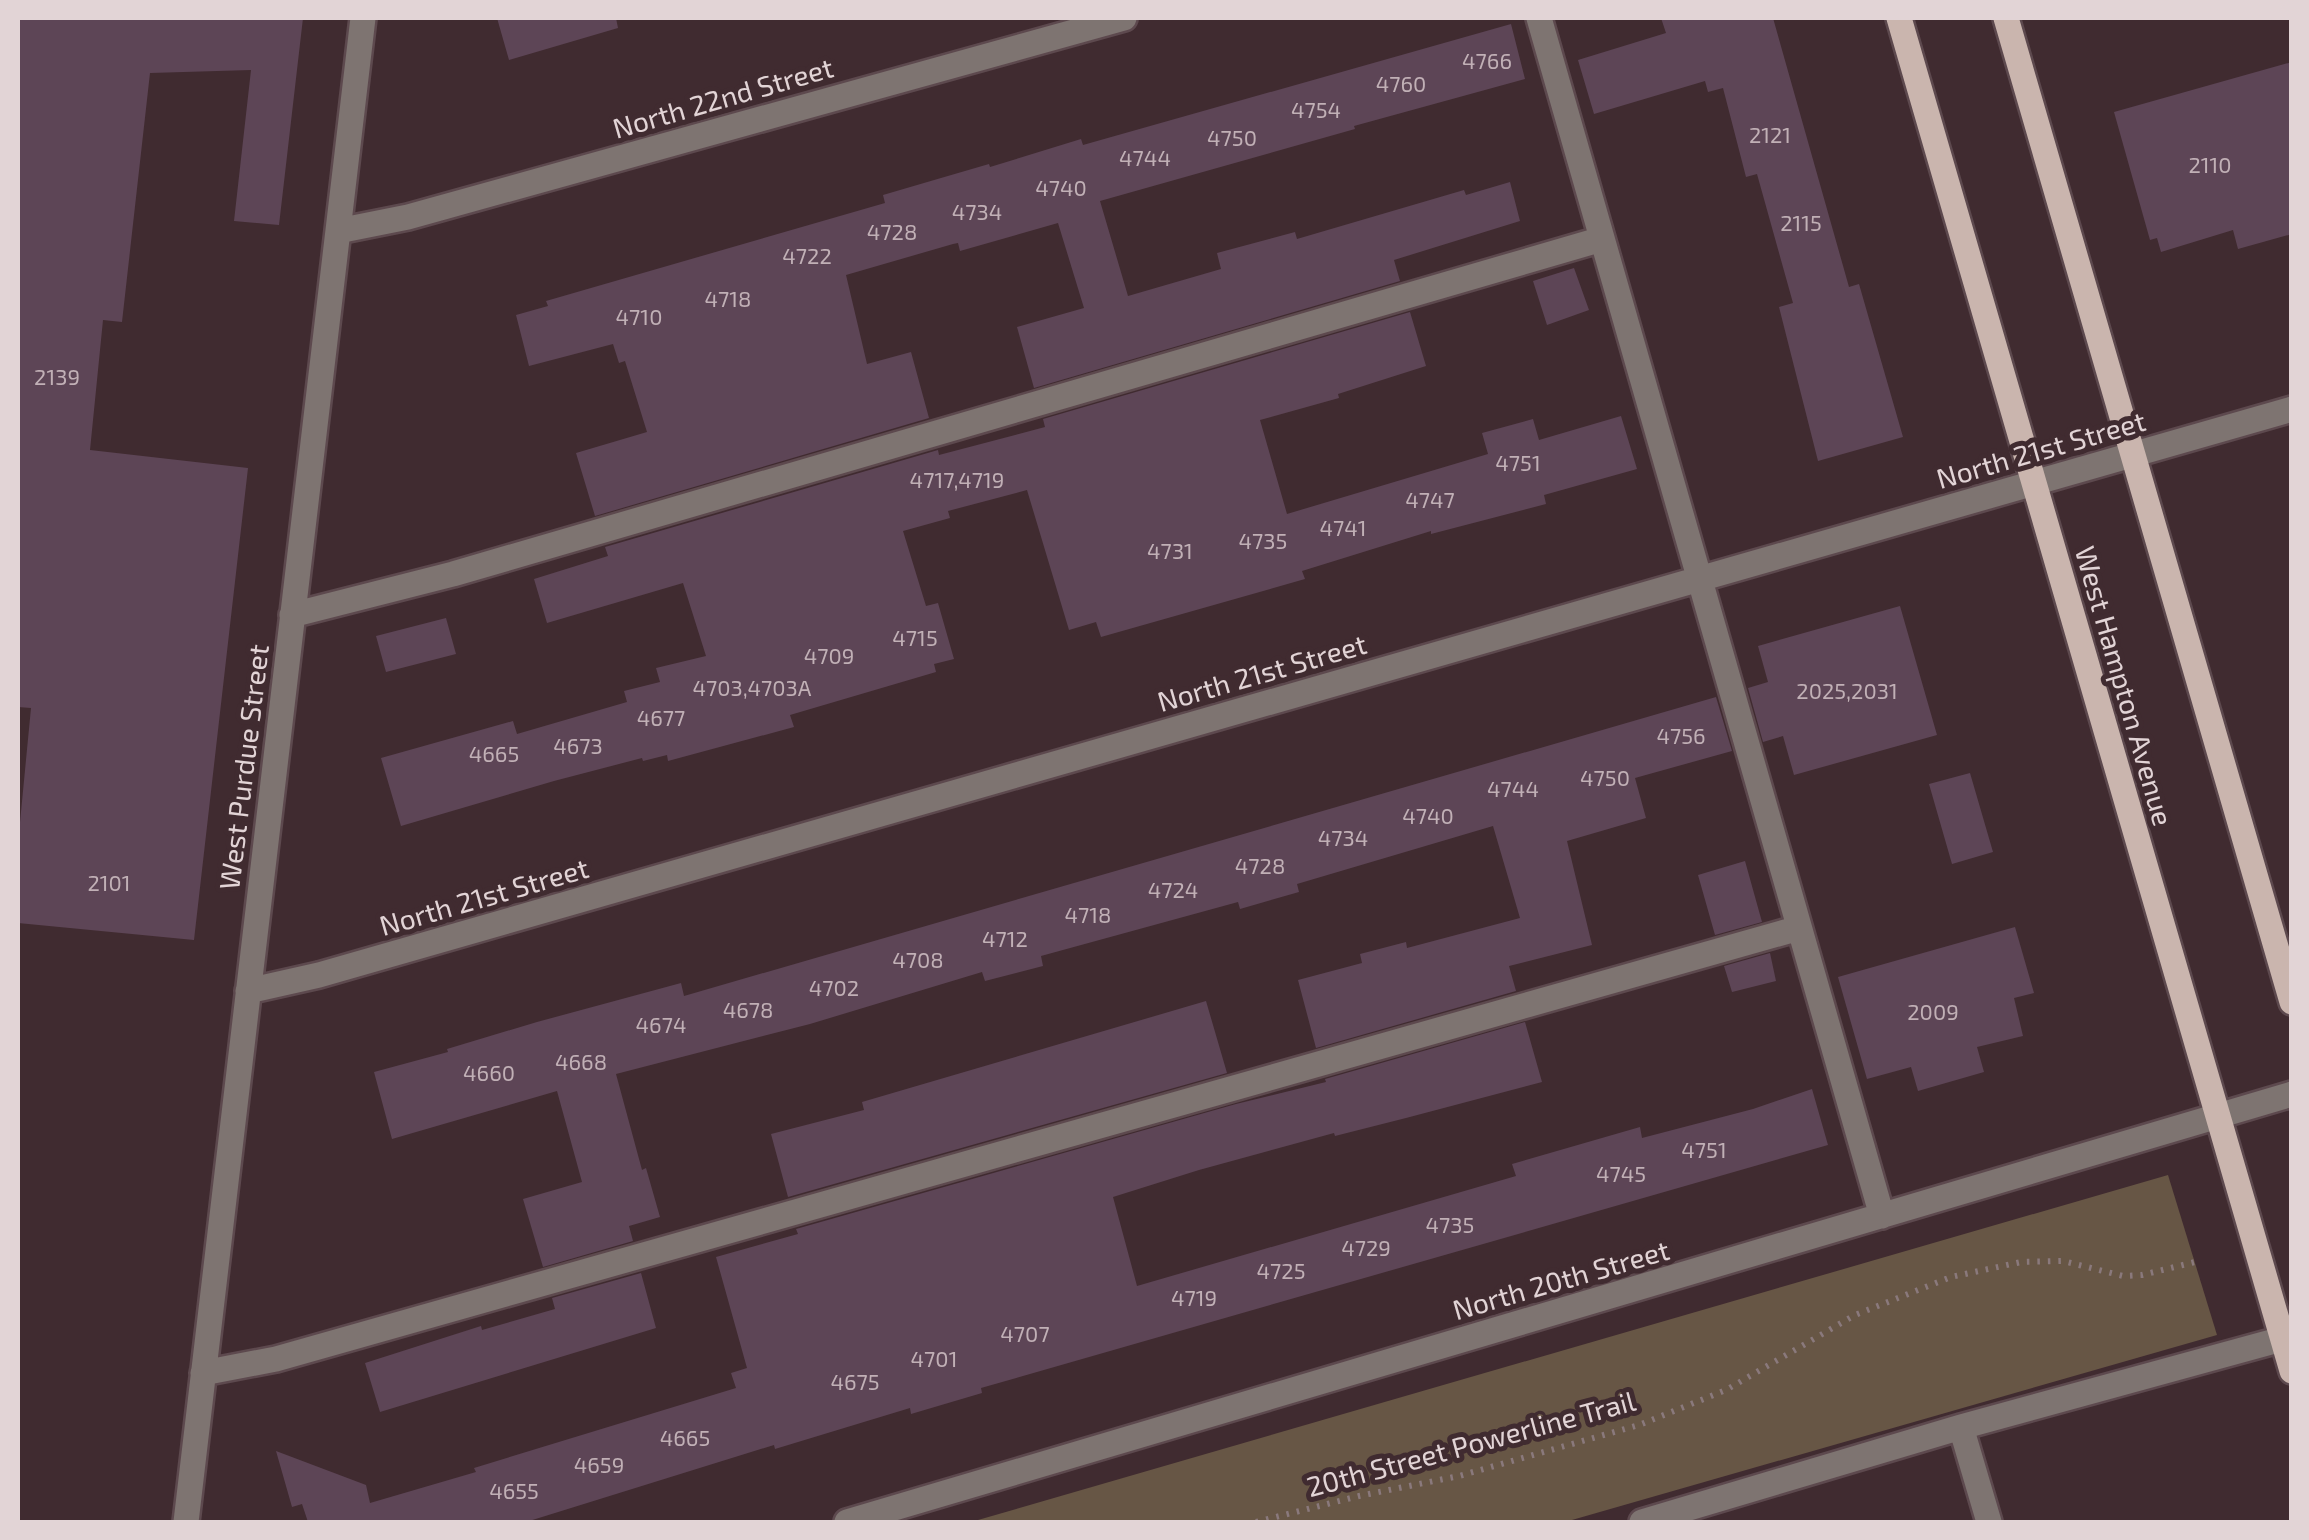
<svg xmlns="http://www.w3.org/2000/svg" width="2309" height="1540" viewBox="0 0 2309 1540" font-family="'Exo 2',sans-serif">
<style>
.green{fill:#675645}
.building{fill:#5d4556}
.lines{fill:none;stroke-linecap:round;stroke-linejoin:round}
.minor-casing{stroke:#5d494e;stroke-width:30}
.major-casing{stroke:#5d494e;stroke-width:30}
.path{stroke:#8a797c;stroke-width:6;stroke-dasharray:2.5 8;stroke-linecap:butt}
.minor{stroke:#7e7471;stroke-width:25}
.major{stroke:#cab5ae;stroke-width:25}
.labels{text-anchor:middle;stroke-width:10;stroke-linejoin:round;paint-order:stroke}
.number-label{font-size:22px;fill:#c1b0b6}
.street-label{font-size:28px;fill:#e2d4d6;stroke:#402b30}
</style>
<rect width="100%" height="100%" fill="#402b30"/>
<path class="green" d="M2168 1175 2217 1335 1565 1522H971Z"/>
<path class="building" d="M18 18H303L279 225 234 221 251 70 150 73 122 322 103 320 90 450 248 468 194 940 18 923V843L31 708 18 707Z
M497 18H616L618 28 509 60Z
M1661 18H1773L1849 287 1859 284 1903 437 1818 461 1779 307 1793 303 1757 174 1746 177 1723 88 1708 92 1705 81 1594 114 1578 60 1666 33Z
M1511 24 1525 79 1354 126 1355 129 1100 201 1128 296 1221 269 1217 253 1295 232 1297 239 1464 190 1466 195 1510 182 1520 221 1394 260 1400 281 1034 388 1017 327 1084 308 1058 223 960 251 958 243 953 244 846 275 867 364 911 352 929 418 595 516 576 453 647 432 625 361 619 363 613 344 529 366 516 315 548 306 546 301 885 203 883 195 941 178 989 164 990 167 1081 139 1083 145Z
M2292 62V234L2238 249 2233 230 2161 252 2157 238 2150 240 2114 112Z
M1574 268 1589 310 1547 325 1533 281Z
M1410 312 1426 366 1338 394 1339 398 1260 420 1287 514 1488 454 1482 433 1533 419 1539 440 1621 416 1637 469 1544 495 1546 504 1431 534V531L1302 571 1305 579 1101 637 1096 622 1069 630 1027 490 948 511 950 518 903 531 926 606 938 603 954 659 934 664 936 672 790 715 794 727 668 761 667 755 643 761 642 758 554 781 401 826 381 758 513 721 517 734 627 702 624 691 660 682 656 668 706 656 683 583 547 623 534 579 608 556 605 547 938 450 939 455 1045 427 1043 419Z
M1900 606 1937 735 1794 775 1783 736 1763 742 1748 688 1768 682 1758 646Z
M446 618 456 654 386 672 376 636Z
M1716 697 1732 751 1635 778 1646 818 1567 841 1592 945 1509 966 1516 991 1316 1048 1298 980 1362 963 1360 954 1406 942 1407 948 1520 918 1493 826 1297 884 1299 892 1240 909 1238 902 1041 956 1043 966 985 981 982 972 810 1024 616 1074 642 1170 646 1168 660 1217 629 1226 633 1241 543 1267 523 1199 582 1182 557 1091 392 1139 374 1072 448 1052 447 1049 537 1022 681 983 684 996Z
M1970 773 1993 852 1952 864 1929 784Z
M1745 861 1762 922 1715 935 1698 875Z
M2015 927 2034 993 2014 998 2023 1036 1977 1047 1984 1072 1918 1091 1911 1067 1867 1079 1838 977Z
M1770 953 1776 981 1732 992 1724 966Z
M1206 1001 1227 1073 788 1197 771 1134 864 1110 862 1102Z
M1525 1022 1542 1082 1406 1118 1335 1136 1334 1133 1199 1170 1113 1197 1137 1286 1516 1176 1512 1164 1640 1127 1642 1138 1753 1109 1812 1089 1828 1145 981 1388 982 1393 911 1414 910 1408 775 1449 774 1445 526 1522H308L302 1504 292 1507 276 1451 366 1485 370 1503 476 1472 474 1468 736 1388 731 1373 747 1368 716 1257 798 1234 796 1229 1236 1104 1326 1082 1325 1079Z
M641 1273 656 1328 380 1412 365 1363 481 1326 482 1330 555 1309 552 1298Z"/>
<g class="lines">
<g class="minor-casing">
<path id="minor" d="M1539 18 1882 1216
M338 231 408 217 1124 18
M292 615 453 574 1602 239
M248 991 319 975 2292 409
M203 1373 276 1359 1799 928
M1961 1427 1989 1522
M186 1522 363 18
M847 1522 2292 1094
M1642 1522 1961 1427 2282 1339 2292 1334"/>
</g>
<g class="major-casing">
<path id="major" d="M1899 18 2292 1371
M2006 18 2292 1002"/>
</g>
<path class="path" d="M1256 1522 1359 1496 1459 1476 1639 1425 1726 1390 1855 1315 1951 1277 2021 1262 2063 1261 2123 1276 2142 1275 2199 1261"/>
<use href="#minor" class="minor"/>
<use href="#major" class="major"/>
</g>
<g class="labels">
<g class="number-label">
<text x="1487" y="69">4766</text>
<text x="1401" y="92">4760</text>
<text x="1316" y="118">4754</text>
<text x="1770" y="143">2121</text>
<text x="1232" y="146">4750</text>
<text x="1145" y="166">4744</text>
<text x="2210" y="173">2110</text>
<text x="1061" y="196">4740</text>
<text x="977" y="220">4734</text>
<text x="1801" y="231">2115</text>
<text x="892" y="240">4728</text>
<text x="807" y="264">4722</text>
<text x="728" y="307">4718</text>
<text x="639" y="325">4710</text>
<text x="57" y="385">2139</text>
<text x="1518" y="471">4751</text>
<text x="957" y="488">4717,4719</text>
<text x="1430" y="508">4747</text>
<text x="1343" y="536">4741</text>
<text x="1263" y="549">4735</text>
<text x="1170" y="559">4731</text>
<text x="915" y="646">4715</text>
<text x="829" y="664">4709</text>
<text x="752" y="696">4703,4703A</text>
<text x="1847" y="699">2025,2031</text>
<text x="661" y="726">4677</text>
<text x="1681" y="744">4756</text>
<text x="578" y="754">4673</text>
<text x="494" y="762">4665</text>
<text x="1605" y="786">4750</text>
<text x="1513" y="797">4744</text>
<text x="1428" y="824">4740</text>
<text x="1343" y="846">4734</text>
<text x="1260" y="874">4728</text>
<text x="109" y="891">2101</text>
<text x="1173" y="898">4724</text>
<text x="1088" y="923">4718</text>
<text x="1005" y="947">4712</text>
<text x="918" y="968">4708</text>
<text x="834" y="996">4702</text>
<text x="748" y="1018">4678</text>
<text x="1933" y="1020">2009</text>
<text x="661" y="1033">4674</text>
<text x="581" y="1070">4668</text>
<text x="489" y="1081">4660</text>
<text x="1704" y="1158">4751</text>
<text x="1621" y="1182">4745</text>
<text x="1450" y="1233">4735</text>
<text x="1366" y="1256">4729</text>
<text x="1281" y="1279">4725</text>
<text x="1194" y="1306">4719</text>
<text x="1025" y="1342">4707</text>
<text x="934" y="1367">4701</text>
<text x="855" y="1390">4675</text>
<text x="685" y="1446">4665</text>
<text x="599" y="1473">4659</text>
<text x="514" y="1499">4655</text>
</g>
<g class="street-label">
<text transform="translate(723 98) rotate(-16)" y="10">North 22nd Street</text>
<text transform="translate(2041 450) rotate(-16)" y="10">North 21st Street</text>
<text transform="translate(1262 673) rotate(-16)" y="10">North 21st Street</text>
<text transform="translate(2124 686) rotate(74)" y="10">West Hampton Avenue</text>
<text transform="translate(244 767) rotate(-83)" y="10">West Purdue Street</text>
<text transform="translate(484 897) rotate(-16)" y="10">North 21st Street</text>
<text transform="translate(1561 1280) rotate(-16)" y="10">North 20th Street</text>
<text transform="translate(1471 1444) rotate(-15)" y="10">20th Street Powerline Trail</text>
</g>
</g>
<rect width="2309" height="1540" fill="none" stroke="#e2d4d6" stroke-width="40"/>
</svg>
